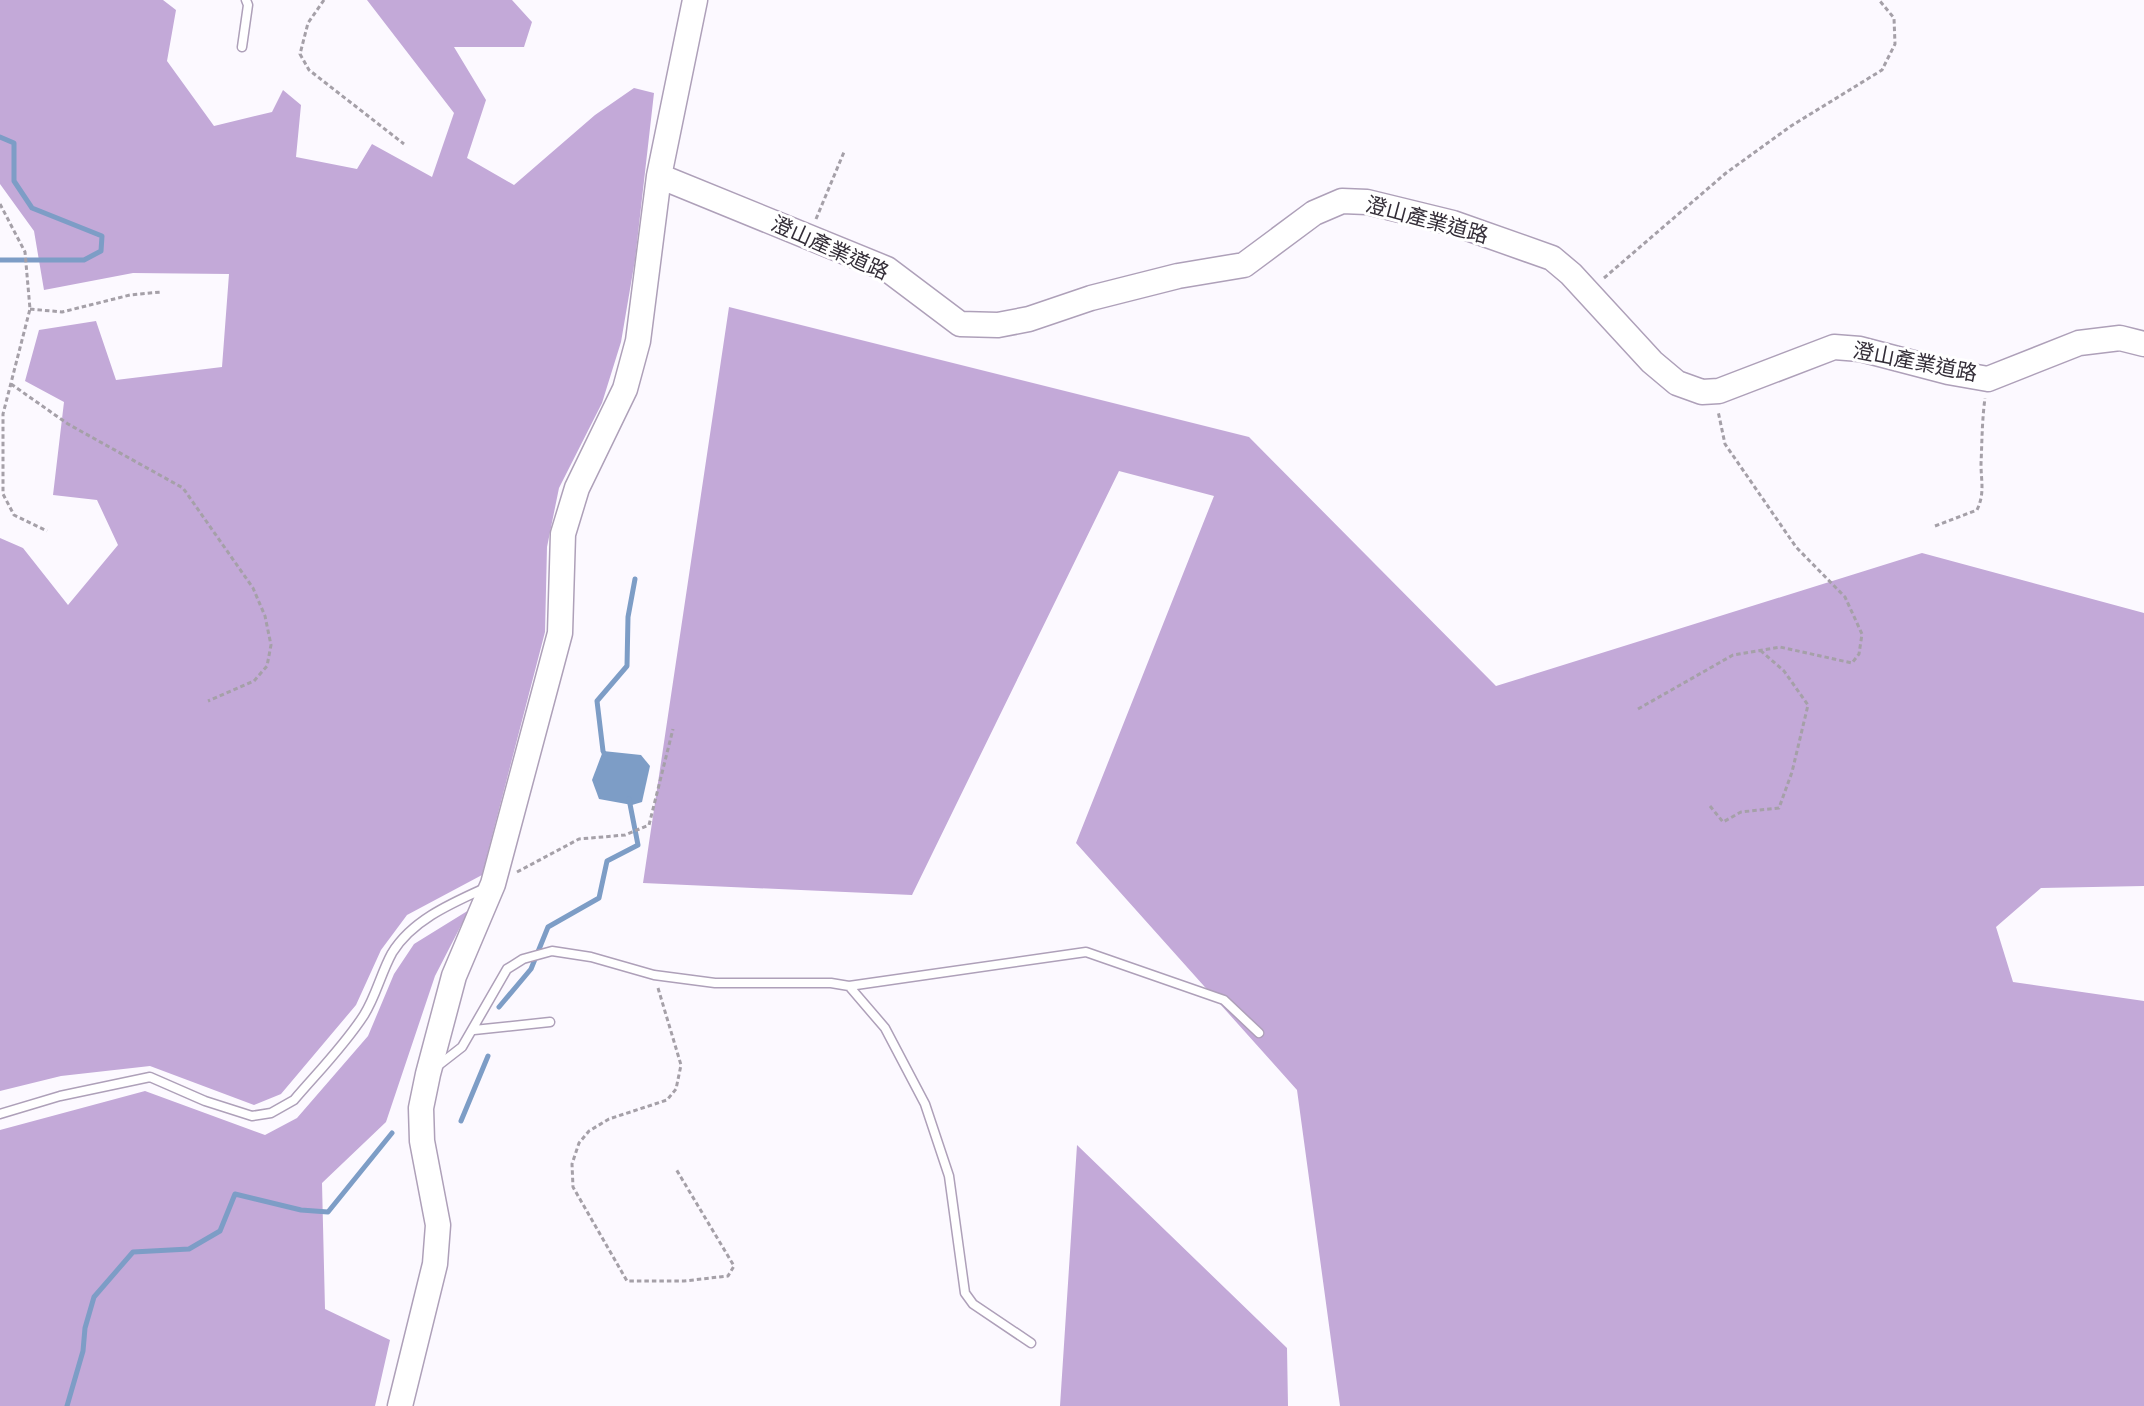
<svg xmlns="http://www.w3.org/2000/svg" width="2144" height="1406" viewBox="0 0 2144 1406" font-family="'Space Grotesk','Noto Sans TC',sans-serif">
<style>
.forest{fill:#c3a9d8}
.water{fill:#7d9dc6}
.lines{fill:none;stroke-linecap:round;stroke-linejoin:round}
.stream{stroke:#7d9dc6;stroke-width:5}
.lane-casing{stroke:#aea0b9;stroke-width:11}
.secondary-casing{stroke:#aea0b9;stroke-width:27}
.path{stroke:#a5a0a8;stroke-width:3;stroke-dasharray:4.5 3;stroke-linecap:butt}
.lane{stroke:#fff;stroke-width:8}
.secondary{stroke:#fff;stroke-width:24}
.labels{text-anchor:middle;stroke-width:6;stroke-linejoin:round;paint-order:stroke}
.street-label{font-size:21px;fill:#342e38;stroke:#fff}
</style>
<rect width="100%" height="100%" fill="#fcf9ff"/>
<path class="forest" d="M0 0H163L176 10 167 61 214 126 272 112 283 90 301 105 296 157 357 169 372 144 432 177 454 113 367 0H512L532 22 524 47H454L486 100 467 158 514 185 595 115 634 88 654 93 635 260 621 342 602 403 559 488 547 547 545 632 482 875 407 915 381 950 356 1005 281 1094 254 1105 150 1066 61 1076 0 1091V538L23 548 68 605 118 545 97 500 53 495 64 402 25 381 39 330 96 321 116 380 222 367 229 274 133 273 44 290 34 231 0 184Z
M729 307 1249 437 1496 686 1922 553 2144 613V886L2041 888 1996 927 2013 982 2144 1001V1406H1340L1297 1090 1076 843 1214 496 1119 471 912 895 643 883Z
M469 910 435 976 386 1122 322 1183 325 1309 390 1340 375 1406H0V1130L145 1091 265 1135 297 1118 368 1036 394 974 414 944Z
M1077 1145 1287 1348 1288 1406H1060Z"/>
<path class="water" d="M603 751 641 755 650 766 642 802 632 805 599 799 592 780Z"/>
<g class="lines">
<path class="stream" d="M0 137 14 143V181L32 208 102 236 101 251 84 260H0
M606 757 603 751 597 701 627 666 628 617 635 579
M499 1007 531 969 548 927 599 898 607 861 638 845 629 799
M461 1121 488 1056
M67 1406 83 1351 85 1328 94 1297 133 1252 189 1249 220 1231 235 1194 301 1210 328 1212 392 1133"/>
<g class="lane-casing">
<path id="lane" d="M242 47 248 5 246 0
M849 986 1086 952 1224 1000 1259 1033
M474 1030 550 1022
M435 1068 462 1047 507 969 523 959 552 951 591 957 654 975 715 983H831L849 986 885 1028 925 1104 949 1176 965 1293 973 1304 1031 1343
M0 1114 60 1096 150 1077 205 1101 252 1116 271 1113 294 1100C317 1073 344 1046 364 1015 376 996 381 973 392 953 412 920 452 903 485 888"/>
</g>
<g class="secondary-casing">
<path id="secondary" d="M659 176 887 269 960 324 998 325 1029 319 1091 298 1178 276 1244 265 1314 213 1342 201 1367 202 1453 223 1552 258 1571 274 1652 362 1677 383 1702 392 1719 391 1834 347 1860 349 1948 372 1988 379 2079 343 2120 338 2144 344
M400 1406 435 1264 438 1225 422 1141 421 1108 428 1074 454 976 493 884 560 633 563 534 577 488 625 389 638 341 659 176 695 0"/>
</g>
<path class="path" d="M324 0 308 23 300 54 309 70 404 144
M0 204 25 252 30 309 3 414V494L14 515 47 531
M816 219 844 152
M1604 278 1726 173 1791 126 1882 70 1895 44 1894 18 1879 0
M30 309 62 312 130 295 161 292
M11 384 68 424 183 488 253 588 265 616 271 645 267 666 254 681 208 701
M1935 526 1977 510C1985 493 1981 481 1981 464 1982 442 1982 420 1985 398
M1638 709 1733 655 1780 647 1852 663 1859 654 1862 634 1845 597 1796 547 1725 444 1718 411
M1710 806 1723 822 1741 812 1779 808 1792 772 1808 705 1784 671 1760 650
M517 872 579 839 625 835 649 825 673 729
M658 988 681 1065 676 1089 667 1100 609 1119 589 1131 579 1143 572 1164 573 1187 627 1281H684L728 1276 734 1266 676 1169"/>
<use href="#lane" class="lane"/>
<use href="#secondary" class="secondary"/>
</g>
<g class="labels">
<g class="street-label">
<text transform="translate(1427 220) rotate(15)" y="7">澄山產業道路</text>
<text transform="translate(830 248) rotate(24)" y="7">澄山產業道路</text>
<text transform="translate(1915 362) rotate(11)" y="7">澄山產業道路</text>
</g>
</g>
</svg>
